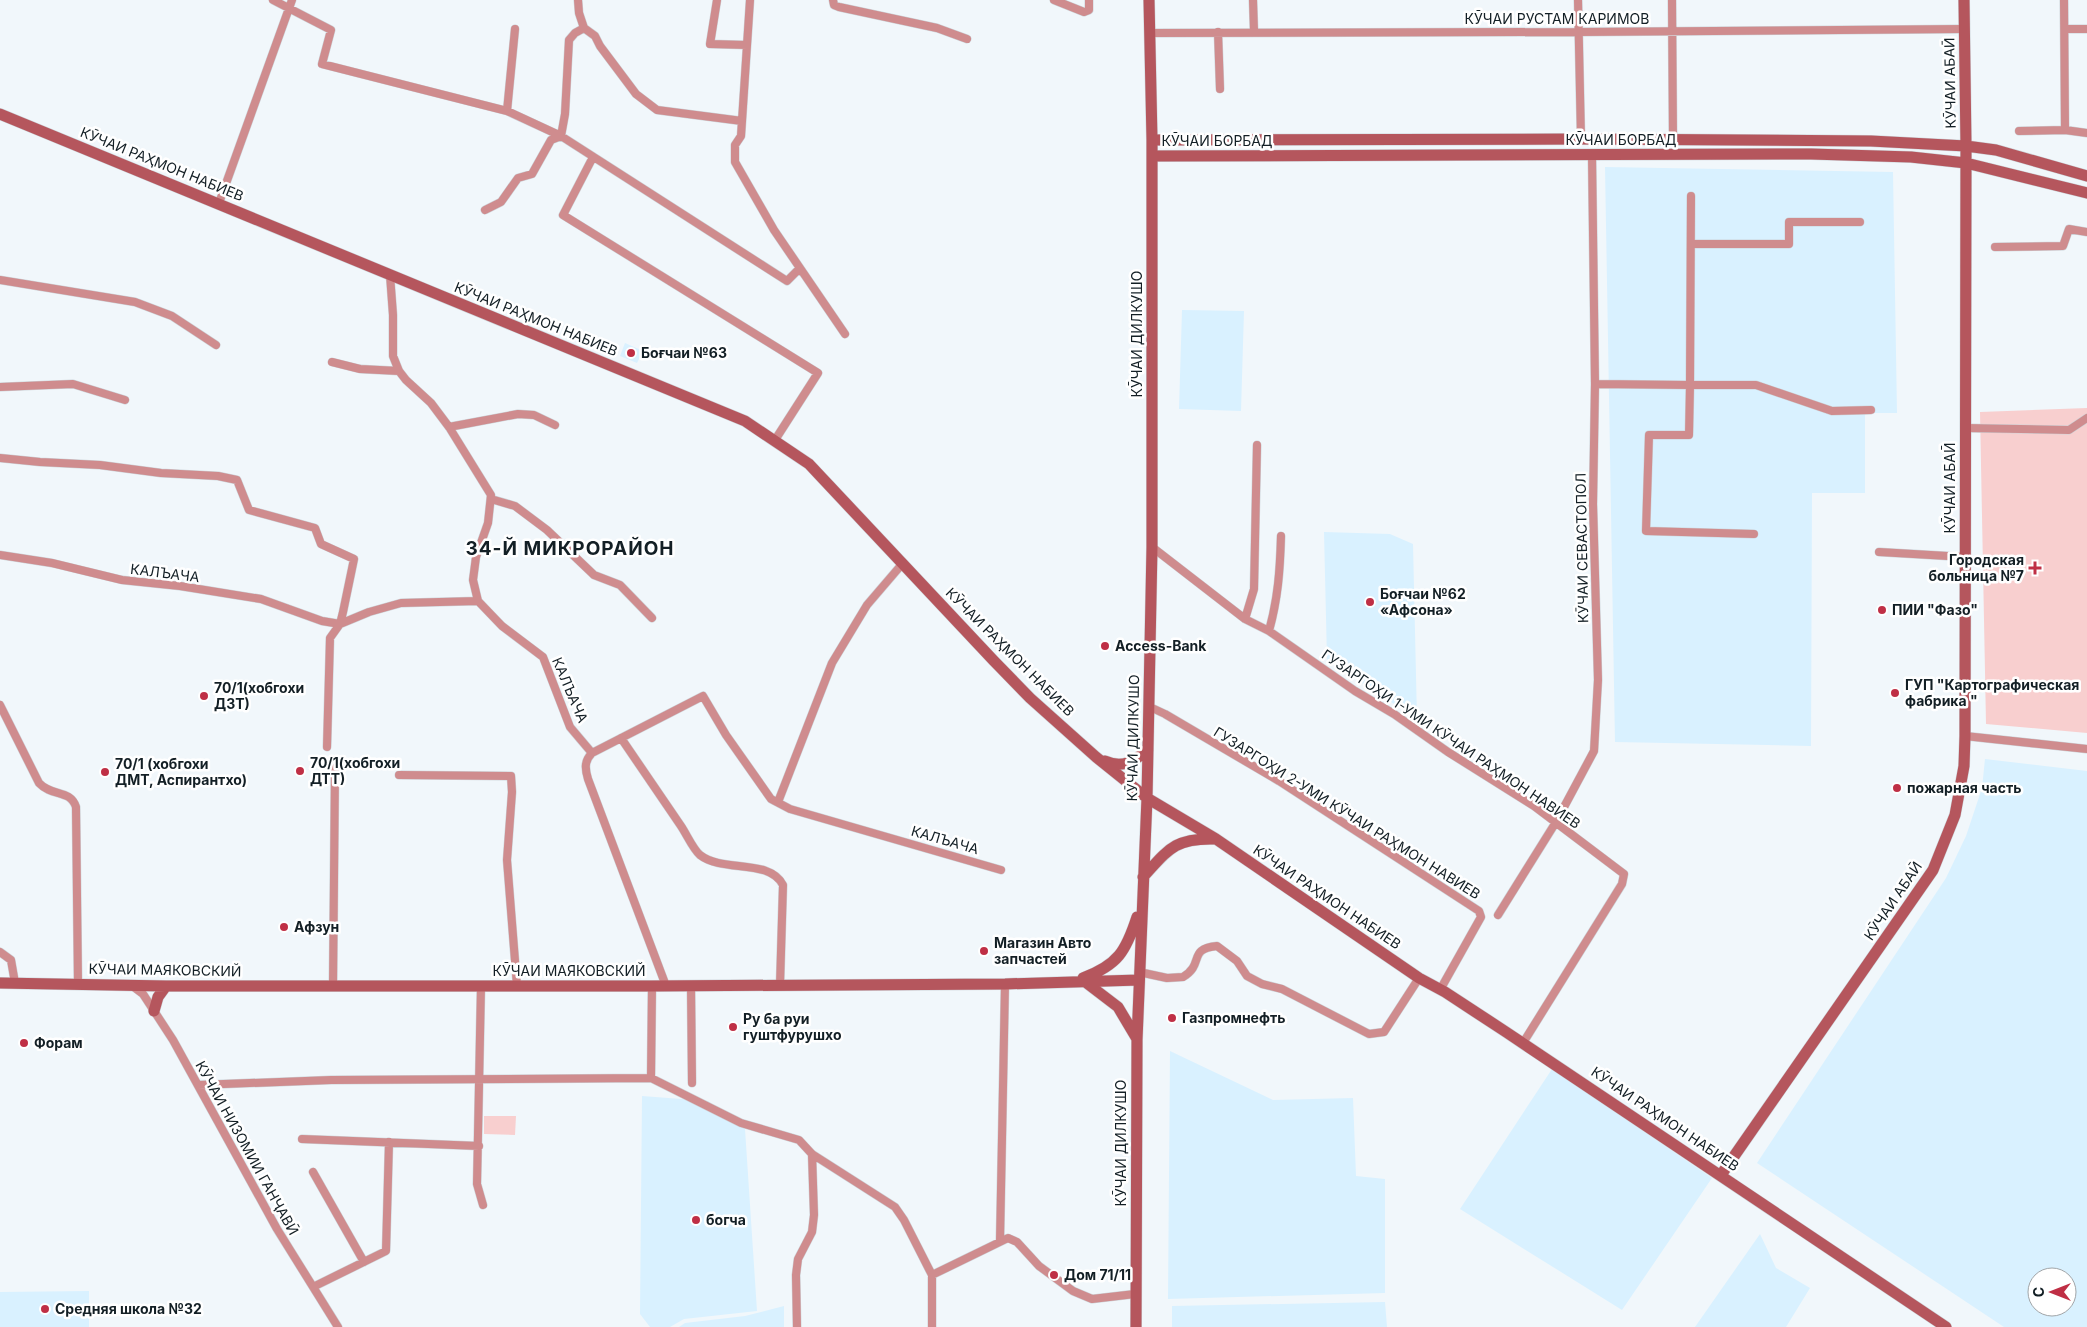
<svg xmlns="http://www.w3.org/2000/svg" width="2087" height="1327" viewBox="0 0 2087 1327" font-family="Inter,sans-serif">
<style>
.built{fill:#d9f1ff;fill-rule:evenodd}
.green{fill:#f8cfcf}
.lines{fill:none;stroke-linecap:round;stroke-linejoin:round}
.street-casing{stroke:#cdd4d9;stroke-width:9}
.secondary-casing{stroke:#cdd4d9;stroke-width:12}
.street{stroke:#cf8c8e;stroke-width:8}
.secondary{stroke:#b5565d;stroke-width:11}
.poi-dot{fill:#bf2f45;stroke:#fff;stroke-width:2}
.labels{text-anchor:middle;stroke-width:5;stroke-linejoin:round;paint-order:stroke}
.street-label{font-size:14px;fill:#131f25;stroke:#fff}
.poi-label{font-size:14px;font-weight:bold;fill:#131f25;stroke:#fff;text-anchor:start}
.district-label{font-size:19px;font-weight:bold;letter-spacing:1px;fill:#131f25;stroke:#fff}
</style>
<rect width="100%" height="100%" fill="#f1f7fb"/>
<path class="built" d="M1605 167 1893 172 1897 413H1865V493H1812L1811 746 1615 742Z
M1182 310 1244 311 1241 411 1179 409Z
M625 343 643 351 637 363 620 356Z
M1324 532 1390 534 1413 544 1417 719 1327 660Z
M1985 759 2087 771V1327H2004L1757 1163 1946 878 1966 836 1982 788ZM2037 1277H2067V1307H2037Z
M1170 1051 1273 1100 1353 1098 1356 1176 1385 1179V1293L1168 1299Z
M1552 1069 1712 1178 1622 1310 1460 1209Z
M642 1096 708 1101 745 1129 757 1311 684 1319 670 1327H650L640 1314Z
M1760 1234 1776 1268 1810 1288 1786 1327H1695Z
M89 1291V1327H0V1292Z
M1385 1302 1387 1327H1172V1306Z
M784 1306V1327H679L685 1323 745 1316Z"/>
<path class="green" d="M2087 408V733L1986 724 1980 412Z
M484 1116H516L515 1135 484 1134Z"/>
<g class="lines">
<g class="street-casing">
<path id="street" d="M273 0 331 30 322 64 507 111 561 136 787 281 800 268
M578 0 579 13 584 28 595 36 600 46 636 94 657 110 742 121
M717 0 710 44 747 45
M750 0 741 136 735 145V162L774 230 845 334
M833 0 834 5 839 7 937 28 967 39
M1054 0 1084 12 1089 10V0
M1253 0 1254 31
M1578 0 1581 139
M1672 0 1673 139
M2064 0 2065 130
M2065 29H2087
M1218 32 1220 89
M1150 33 1579 32 1964 29
M507 111 515 29
M2019 131 2065 130 2087 133
M593 157 563 215 818 373 775 440
M219 203 292 0
M485 210 501 202 518 178 532 174 551 140 561 136 565 114 569 40 575 33 584 28
M1691 244H1789V222H1860
M1995 247 2063 246 2069 229 2087 232
M390 275 393 315V356L399 371 406 380 431 403 449 427 491 495 488 523 476 557 473 580 478 601
M0 280 135 302 172 316 216 345
M332 362 360 369 399 371
M1595 384 1690 385 1691 196
M0 387 73 384 125 400
M449 427 518 414 534 415 555 425
M1965 428 2069 430 2087 418
M0 458 40 462 100 465 161 473 218 476 237 480 249 510 315 528 321 544 354 559 343 612 340 624 330 638 327 747
M491 499 515 506 547 530 594 575 620 585 652 618
M1754 534 1646 531 1649 435H1689L1690 385H1756L1832 411 1871 410
M1152 547 1245 619 1269 631 1355 691 1394 714 1448 752 1534 806 1624 874 1622 884 1523 1043
M1879 552 1965 557
M0 555 52 563 122 580 180 586 261 599 322 621 340 624 369 612 401 603 478 601 502 626 543 657 570 727 592 753 703 696 726 735 771 799 790 809 1001 870
M1245 619 1254 589 1257 445
M1269 631C1278 598 1280 571 1281 536
M0 705 39 783C52 797 70 789 76 807L78 984
M1150 707 1165 714 1279 781 1479 911 1481 917 1440 990
M1965 736 2087 749
M621 738C641 767 661 797 681 826 687 835 693 849 700 855 723 873 769 858 783 885L780 985
M592 753C584 761 585 769 588 779L666 986
M399 775 511 776 512 792 507 860 517 986
M778 802 832 663 867 605 903 563
M1498 915 1556 822 1594 751 1598 680 1593 504 1595 384 1592 155
M0 952 11 960 15 983
M1139 972 1167 978 1183 977C1205 964 1187 949 1217 946L1237 961 1247 976 1262 984 1282 989 1369 1034 1384 1032 1419 978
M131 985 143 994 173 1040 277 1229 338 1327
M333 986 335 768
M481 986 477 1184 483 1205
M652 986 651 1078 741 1123 799 1140 812 1154 895 1207 904 1220 932 1275V1327
M691 986 692 1083
M198 1085 331 1080 651 1078
M302 1139 479 1146
M313 1172 364 1262
M1000 1241 1005 984
M932 1275 1008 1238 1017 1242 1039 1266 1073 1291 1092 1299 1135 1294
M313 1287 386 1251 389 1142
M797 1327 796 1275 798 1259 812 1232 814 1215 812 1154"/>
</g>
<g class="secondary-casing">
<path id="secondary" d="M0 114 745 421 809 464 994 661 1030 698 1096 757 1147 798 1216 839 1419 978 1445 992 1506 1032 1946 1327
M1152 140 1581 139 1871 141 1966 146 1996 150 2087 176
M1152 156 1811 154 1911 157 1966 163 2087 193
M1105 761C1123 769 1134 761 1148 750
M1143 877C1168 850 1174 838 1214 839
M1083 978C1118 965 1126 951 1137 917
M1084 981 1118 1007 1137 1039
M0 983 166 986H652L1005 984 1139 980
M154 1011 158 997 166 986
M1721 1175 1933 870 1955 815 1964 766 1965 736 1966 146 1964 0
M1136 1327 1137 1040 1147 798 1152 547V140L1149 0"/>
</g>
<use href="#street" class="street"/>
<use href="#secondary" class="secondary"/>
</g>
<g class="poi-dot">
<circle cx="631" cy="353" r="5"/>
<path d="M2032.5 560.5h5v5h5v5h-5v5h-5v-5h-5v-5h5z"/>
<circle cx="1370" cy="602" r="5"/>
<circle cx="1882" cy="610" r="5"/>
<circle cx="1105" cy="646" r="5"/>
<circle cx="1895" cy="693" r="5"/>
<circle cx="204" cy="696" r="5"/>
<circle cx="300" cy="771" r="5"/>
<circle cx="105" cy="772" r="5"/>
<circle cx="1897" cy="788" r="5"/>
<circle cx="284" cy="927" r="5"/>
<circle cx="984" cy="951" r="5"/>
<circle cx="1172" cy="1018" r="5"/>
<circle cx="733" cy="1027" r="5"/>
<circle cx="24" cy="1043" r="5"/>
<circle cx="696" cy="1220" r="5"/>
<circle cx="1054" cy="1275" r="5"/>
<circle cx="45" cy="1309" r="5"/>
</g>
<g class="labels">
<g class="street-label">
<text x="1557" y="24">КӮЧАИ РУСТАМ КАРИМОВ</text>
<text transform="translate(1950 83) rotate(-91)" y="5">КӮЧАИ АБАӢ</text>
<text x="1621" y="145">КӮЧАИ БОРБАД</text>
<text x="1217" y="146">КӮЧАИ БОРБАД</text>
<text transform="translate(162 164) rotate(22)" y="5">КӮЧАИ РАҲМОН НАБИЕВ</text>
<text transform="translate(536 319) rotate(22)" y="5">КӮЧАИ РАҲМОН НАБИЕВ</text>
<text transform="translate(1137 334) rotate(-90)" y="5">КӮЧАИ ДИЛКУШО</text>
<text transform="translate(1950 488) rotate(-90)" y="5">КӮЧАИ АБАӢ</text>
<text transform="translate(1582 548) rotate(-91)" y="5">КӮЧАИ СЕВАСТОПОЛ</text>
<text transform="translate(165 573) rotate(7)" y="5">КАЛЪАЧА</text>
<text transform="translate(1010 652) rotate(45)" y="5">КӮЧАИ РАҲМОН НАБИЕВ</text>
<text transform="translate(570 690) rotate(67)" y="5">КАЛЪАЧА</text>
<text transform="translate(1133 738) rotate(-89)" y="5">КӮЧАИ ДИЛКУШО</text>
<text transform="translate(1451 739) rotate(34)" y="5">ГУЗАРГОҲИ 1-УМИ КӮЧАИ РАҲМОН НАВИЕВ</text>
<text transform="translate(1347 813) rotate(32)" y="5">ГУЗАРГОҲИ 2-УМИ КӮЧАИ РАҲМОН НАВИЕВ</text>
<text transform="translate(945 840) rotate(16)" y="5">КАЛЪАЧА</text>
<text transform="translate(1327 897) rotate(34)" y="5">КӮЧАИ РАҲМОН НАБИЕВ</text>
<text transform="translate(1893 901) rotate(-56)" y="5">КӮЧАИ АБАӢ</text>
<text transform="translate(165 970) rotate(1)" y="5">КӮЧАИ МАЯКОВСКИЙ</text>
<text x="569" y="976">КӮЧАИ МАЯКОВСКИЙ</text>
<text transform="translate(1665 1119) rotate(34)" y="5">КӮЧАИ РАҲМОН НАБИЕВ</text>
<text transform="translate(1121 1143) rotate(-90)" y="5">КӮЧАИ ДИЛКУШО</text>
<text transform="translate(247 1148) rotate(61)" y="5">КӮЧАИ НИЗОМИИ ГАНҶАВӢ</text>
</g>
<g class="poi-label">
<text x="641" y="358">Боғчаи №63</text>
<text x="2024" y="565" text-anchor="end">Городская<tspan x="2024" dy="16">больница №7</tspan></text>
<text x="1380" y="599">Боғчаи №62<tspan x="1380" dy="16">«Афсона»</tspan></text>
<text x="1892" y="615">ПИИ "Фазо"</text>
<text x="1115" y="651">Access-Bank</text>
<text x="1905" y="690">ГУП "Картографическая<tspan x="1905" dy="16">фабрика "</tspan></text>
<text x="214" y="693">70/1(хобгохи<tspan x="214" dy="16">ДЗТ)</tspan></text>
<text x="310" y="768">70/1(хобгохи<tspan x="310" dy="16">ДТТ)</tspan></text>
<text x="115" y="769">70/1 (хобгохи<tspan x="115" dy="16">ДМТ, Аспирантхо)</tspan></text>
<text x="1907" y="793">пожарная часть</text>
<text x="294" y="932">Афзун</text>
<text x="994" y="948">Магазин Авто<tspan x="994" dy="16">запчастей</tspan></text>
<text x="1182" y="1023">Газпромнефть</text>
<text x="743" y="1024">Ру ба руи<tspan x="743" dy="16">гуштфурушхо</tspan></text>
<text x="34" y="1048">Форам</text>
<text x="706" y="1225">богча</text>
<text x="1064" y="1280">Дом 71/11</text>
<text x="55" y="1314">Средняя школа №32</text>
</g>
<g class="district-label">
<text x="570" y="555">34-Й МИКРОРАЙОН</text>
</g>
</g>
<g transform="translate(2052 1292) rotate(270)"><circle r="24" fill="#ffffff" stroke="#a1a5a8"/>
<path d="M0-4L9 19L0 12L-9 19Z" fill="#bf2f45"/>
<text y="-8" font-size="14" font-weight="bold" text-anchor="middle" fill="#131f25">С</text>
</g>
</svg>
